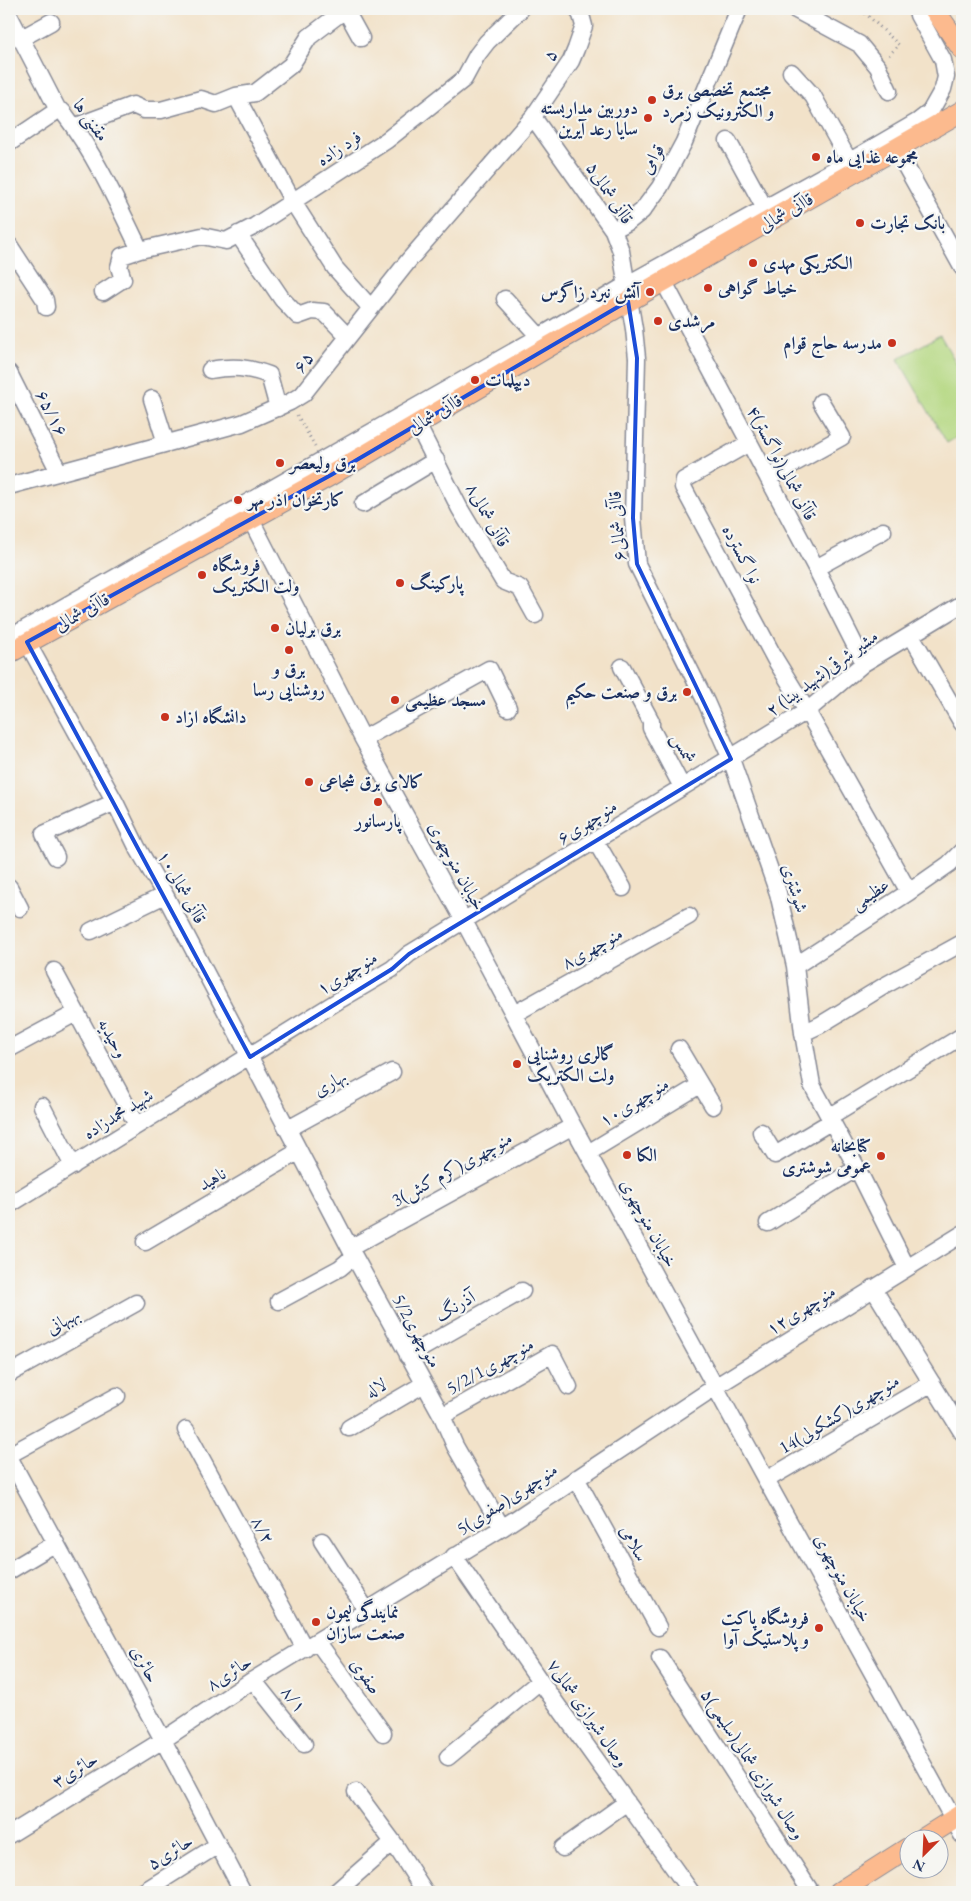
<svg xmlns="http://www.w3.org/2000/svg" width="971" height="1901" viewBox="0 0 971 1901" font-family="'EB Garamond',Amiri,serif">
<style>
.park{fill:#b3d77f;stroke:#67836e}
.lines{fill:none;stroke-linecap:round;stroke-linejoin:round}
.minor-casing{stroke:#868894;stroke-width:19}
.major-casing{stroke:#868894;stroke-width:22}
.path{stroke:#868894;stroke-width:3;stroke-dasharray:1 4;stroke-linecap:butt}
.minor{stroke:#fff;stroke-width:16}
.major{stroke:#fcba8e;stroke-width:20}
.marked{fill:none;stroke:#1d4ed8;stroke-width:4;stroke-linejoin:round}
.poi-dot{fill:#c8321e;stroke:#f6f6f2;stroke-width:2}
.labels{text-anchor:middle;stroke-width:4.5;stroke-linejoin:round;paint-order:stroke}
.street-label{font-size:18px;fill:#1b2f5e;stroke:#f6f6f2}
.poi-label{font-size:18px;font-weight:bold;fill:#1b2f5e;stroke:#f6f6f2;text-anchor:start}
</style>
<rect width="100%" height="100%" fill="#f6f6f2"/>
<filter id="ink" filterUnits="userSpaceOnUse"><feTurbulence type="fractalNoise" baseFrequency=".02" numOctaves="2"/><feDisplacementMap in="SourceGraphic" scale="10" xChannelSelector="R" yChannelSelector="G"/><feConvolveMatrix kernelMatrix="1 2 1 2 8 2 1 2 1" color-interpolation-filters="sRGB"/></filter>
<filter id="wash" filterUnits="userSpaceOnUse"><feTurbulence type="fractalNoise" baseFrequency=".0096" numOctaves="4" result="noise"/><feDisplacementMap in="SourceGraphic" scale="20" xChannelSelector="R" yChannelSelector="G"/><feGaussianBlur stdDeviation="1.12" result="paint"/><feColorMatrix in="noise" values="0 0 0 0 0 0 0 0 0 0 0 0 0 0 0 0 0 1.4 0 .05"/><feComposite in="paint" operator="in"/></filter>
<g filter="url(#wash)">
<rect width="100%" height="100%" fill="#f2e2c9"/>
<path class="park" d="M940 335 962 373V434L947 443 898 359Z"/>
</g>
<g filter="url(#ink)">
<g class="lines">
<g class="minor-casing">
<path id="minor" d="M345 9 361 38
M794 9 859 44 878 67 889 91
M9 15 58 110 63 112C95 154 117 202 140 250
M20 39 51 22
M791 72 813 96 854 170
M236 96 293 202 335 268 370 307
M533 117 613 230 621 251 634 329 637 358 633 518 637 564 706 702 731 759 778 893 795 966 803 1033 812 1085 857 1168 907 1268
M74 127 133 105 144 110H161L201 99 216 104 236 96 255 93 291 65 309 37 346 9
M728 141 769 216
M9 143 58 110
M895 147 962 267
M613 230 628 222 642 211 660 187 684 142 739 9
M238 234 282 299 298 316 312 311 324 312 348 337
M9 245 45 300 46 307
M664 282 816 568 864 663
M103 292 123 279 119 267 122 256 140 250 202 236 226 241 255 226 387 140 464 79 477 55 487 42 521 9
M505 299 545 343
M210 370C233 366 247 367 269 375L278 408
M9 373 59 472
M152 399 166 443
M417 424 460 509 503 581 520 588 535 615
M749 443 684 480 683 487 775 659 807 711 909 892
M768 478 842 437 821 402
M9 486 242 423 290 402 303 394 409 260 533 117 571 61 576 49 584 26 581 15 577 9
M363 504 436 460
M251 520 363 739 464 921 573 1126 766 1480 962 1835
M816 568 883 531
M911 635 962 723
M9 638 539 337 626 285 850 161 917 122 930 112 943 89 946 77 943 60 918 15 917 9
M27 642 115 802 137 847 165 895 354 1256 442 1416 455 1446 502 1528
M622 667 651 721V728L682 787
M363 739 489 669 508 708
M595 840 623 888
M56 857 44 834 115 802
M9 887 20 908
M91 931 165 895
M795 966 909 892 949 864 962 851
M54 971 137 1125
M514 1014 689 916
M803 1033 820 1025 884 986 962 943
M9 1049 76 1013
M679 1049 713 1106
M42 1106 73 1166
M829 1117 962 1036
M288 1129 392 1072
M761 1132 775 1155 832 1121
M588 1153 700 1085
M9 1205 341 999 392 969 409 954 807 711 864 663 962 604
M768 1223 857 1168
M145 1242 299 1151
M350 1248 573 1126
M873 1288 962 1432
M279 1301 340 1268 354 1256
M408 1356 522 1291
M9 1374 136 1303
M442 1416 552 1354 569 1387
M349 1428 424 1384
M186 1430 305 1649
M9 1455 117 1396
M9 1457 163 1740 243 1892
M576 1478 658 1627
M766 1480 932 1383
M322 1541 367 1611
M454 1556 540 1681 691 1892
M9 1571 56 1543
M317 1641 383 1733
M660 1658 811 1892
M253 1680 304 1744
M448 1757 540 1681
M356 1792 393 1842 425 1892
M9 1835 163 1740 253 1680 502 1528 715 1387 962 1234
M563 1848 627 1802
M143 1892 218 1845
M336 1892 393 1842"/>
</g>
<g class="major-casing">
<path id="major" d="M934 9 962 49
M9 653 331 475 548 347 962 111
M924 1838 962 1814
M839 1892 908 1848"/>
</g>
<path class="path" d="M864 9 863 11 899 45 889 55
M297 415 315 446"/>
<use href="#minor" class="minor"/>
<use href="#major" class="major"/>
</g>
</g>
<path class="marked" d="M628 301 637 358 633 518 637 564 731 759 409 954 392 969 250 1057 27 642 331 475Z"/>
<g class="poi-dot">
<circle cx="652" cy="100" r="5"/>
<circle cx="648" cy="118" r="5"/>
<circle cx="816" cy="157" r="5"/>
<circle cx="860" cy="223" r="5"/>
<circle cx="753" cy="263" r="5"/>
<circle cx="708" cy="288" r="5"/>
<circle cx="650" cy="292" r="5"/>
<circle cx="658" cy="321" r="5"/>
<circle cx="892" cy="343" r="5"/>
<circle cx="475" cy="380" r="5"/>
<circle cx="280" cy="463" r="5"/>
<circle cx="238" cy="500" r="5"/>
<circle cx="202" cy="575" r="5"/>
<circle cx="400" cy="583" r="5"/>
<circle cx="275" cy="628" r="5"/>
<circle cx="289" cy="650" r="5"/>
<circle cx="687" cy="692" r="5"/>
<circle cx="395" cy="700" r="5"/>
<circle cx="165" cy="717" r="5"/>
<circle cx="309" cy="782" r="5"/>
<circle cx="378" cy="802" r="5"/>
<circle cx="517" cy="1064" r="5"/>
<circle cx="627" cy="1155" r="5"/>
<circle cx="881" cy="1156" r="5"/>
<circle cx="316" cy="1622" r="5"/>
<circle cx="819" cy="1628" r="5"/>
</g>
<g class="labels">
<g class="street-label">
<text transform="translate(550 55) rotate(-59)" y="6">۵</text>
<text transform="translate(91 120) rotate(54)" y="6">مقننی ها</text>
<text transform="translate(339 148) rotate(-33)" y="6">فرد زاده</text>
<text transform="translate(652 159) rotate(-61)" y="6">قوامی</text>
<text transform="translate(610 193) rotate(57)" y="6">قاآنی شمالی۵</text>
<text transform="translate(786 212) rotate(-30)" y="6">قاآنی شمالی</text>
<text transform="translate(303 362) rotate(-52)" y="6">۶۵</text>
<text transform="translate(52 413) rotate(63)" y="6">۶۵/۱۶</text>
<text transform="translate(435 414) rotate(-31)" y="6">قاآنی شمالی</text>
<text transform="translate(782 463) rotate(62)" y="6">۴قاآنی شمالی(نواگستر)</text>
<text transform="translate(488 515) rotate(61)" y="6">قاآنی شمالی۸</text>
<text transform="translate(617 526) rotate(-94)" y="6">قاآنی شمالی۶</text>
<text transform="translate(742 554) rotate(62)" y="6">نوا گسترده</text>
<text transform="translate(82 612) rotate(-29)" y="6">قاآنی شمالی</text>
<text transform="translate(822 673) rotate(-36)" y="6">۲ مشیر شرقی(شهید بینا)</text>
<text transform="translate(684 748) rotate(62)" y="6">شمس</text>
<text transform="translate(587 822) rotate(-32)" y="6">منوچهری۶</text>
<text transform="translate(457 866) rotate(61)" y="6">خیابان منوچهری</text>
<text transform="translate(182 887) rotate(61)" y="6">قاآنی شمالی۱۰</text>
<text transform="translate(795 888) rotate(73)" y="6">شوشتری</text>
<text transform="translate(870 894) rotate(-33)" y="6">عظیمی</text>
<text transform="translate(592 948) rotate(-29)" y="6">منوچهری۸</text>
<text transform="translate(347 973) rotate(-31)" y="6">منوچهری۱</text>
<text transform="translate(113 1038) rotate(61)" y="6">وحیدیه</text>
<text transform="translate(330 1083) rotate(-29)" y="6">بهاری</text>
<text transform="translate(634 1102) rotate(-31)" y="6">منوچهری۱۰</text>
<text transform="translate(118 1114) rotate(-32)" y="6">شهید محمدزاده</text>
<text transform="translate(452 1169) rotate(-29)" y="6">3منوچهری(کرم کش)</text>
<text transform="translate(212 1179) rotate(-30)" y="6">ناهید</text>
<text transform="translate(649 1223) rotate(61)" y="6">خیابان منوچهری</text>
<text transform="translate(455 1306) rotate(-30)" y="6">آذرنگ</text>
<text transform="translate(801 1310) rotate(-32)" y="6">منوچهری۱۲</text>
<text transform="translate(63 1321) rotate(-29)" y="6">بهبهانی</text>
<text transform="translate(417 1331) rotate(61)" y="6">5/2منوچهری</text>
<text transform="translate(490 1366) rotate(-29)" y="6">5/2/1منوچهری</text>
<text transform="translate(376 1388) rotate(-31)" y="6">لاله</text>
<text transform="translate(839 1414) rotate(-31)" y="6">14منوچهری(کشکولی)</text>
<text transform="translate(507 1499) rotate(-33)" y="6">5منوچهری(صفوی)</text>
<text transform="translate(263 1530) rotate(62)" y="6">۸/۲</text>
<text transform="translate(634 1543) rotate(61)" y="6">سلامی</text>
<text transform="translate(843 1578) rotate(61)" y="6">خیابان منوچهری</text>
<text transform="translate(145 1664) rotate(61)" y="6">حائری</text>
<text transform="translate(229 1673) rotate(-33)" y="6">حائری۸</text>
<text transform="translate(366 1676) rotate(54)" y="6">صفوی</text>
<text transform="translate(294 1699) rotate(52)" y="6">۸/۱</text>
<text transform="translate(588 1713) rotate(55)" y="6">وصال شیرازی شمالی۷</text>
<text transform="translate(753 1764) rotate(57)" y="6">۵وصال شیرازی شمالی(سلیمی)</text>
<text transform="translate(75 1770) rotate(-32)" y="6">حائری۳</text>
<text transform="translate(170 1852) rotate(-32)" y="6">حائری۵</text>
</g>
<g class="poi-label">
<text x="662" y="96">مجتمع تخصصی برق<tspan x="662" dy="21">و الکترونیک زمرد</tspan></text>
<text x="638" y="114" text-anchor="end">دوربین مداربسته<tspan x="638" dy="21">سایا رعد آیرین</tspan></text>
<text x="826" y="163">مجموعه غذایی ماه</text>
<text x="870" y="229">بانک تجارت</text>
<text x="763" y="269">الکتریکی مهدی</text>
<text x="718" y="294">خیاط گواهی</text>
<text x="640" y="298" text-anchor="end">آتش نبرد زاگرس</text>
<text x="668" y="327">مرشدی</text>
<text x="882" y="349" text-anchor="end">مدرسه حاج قوام</text>
<text x="485" y="386">دیپلمات</text>
<text x="290" y="469">برق ولیعصر</text>
<text x="248" y="506">کارتخوان اذر مهر</text>
<text x="212" y="571">فروشگاه<tspan x="212" dy="21">ولت الکتریک</tspan></text>
<text x="410" y="589">پارکینگ</text>
<text x="285" y="634">برق برلیان</text>
<text x="289" y="675" text-anchor="middle">برق و<tspan x="289" dy="21">روشنایی رسا</tspan></text>
<text x="677" y="698" text-anchor="end">برق و صنعت حکیم</text>
<text x="405" y="706">مسجد عظیمی</text>
<text x="175" y="723">دانشگاه ازاد</text>
<text x="319" y="788">کالای برق شجاعی</text>
<text x="378" y="827" text-anchor="middle">پارسانور</text>
<text x="527" y="1060">گالری روشنایی<tspan x="527" dy="21">ولت الکتریک</tspan></text>
<text x="871" y="1152" text-anchor="end">کتابخانه<tspan x="871" dy="21">عمومی شوشتری</tspan></text>
<text x="637" y="1161">الکا</text>
<text x="326" y="1618">نمایندگی لیمون<tspan x="326" dy="21">صنعت سازان</tspan></text>
<text x="809" y="1624" text-anchor="end">فروشگاه پاکت<tspan x="809" dy="21">و پلاستیک آوا</tspan></text>
</g>
</g>
<rect width="971" height="1901" fill="none" stroke="#f6f6f2" stroke-width="30"/>
<g transform="translate(924 1854) rotate(204)"><circle r="24" fill="#f6f6f2" stroke="#9ea6b7"/>
<path d="M0-4L9 19L0 12L-9 19Z" fill="#c8321e"/>
<text y="-8" font-size="14" font-weight="bold" text-anchor="middle" fill="#1b2f5e">N</text>
</g>
</svg>
